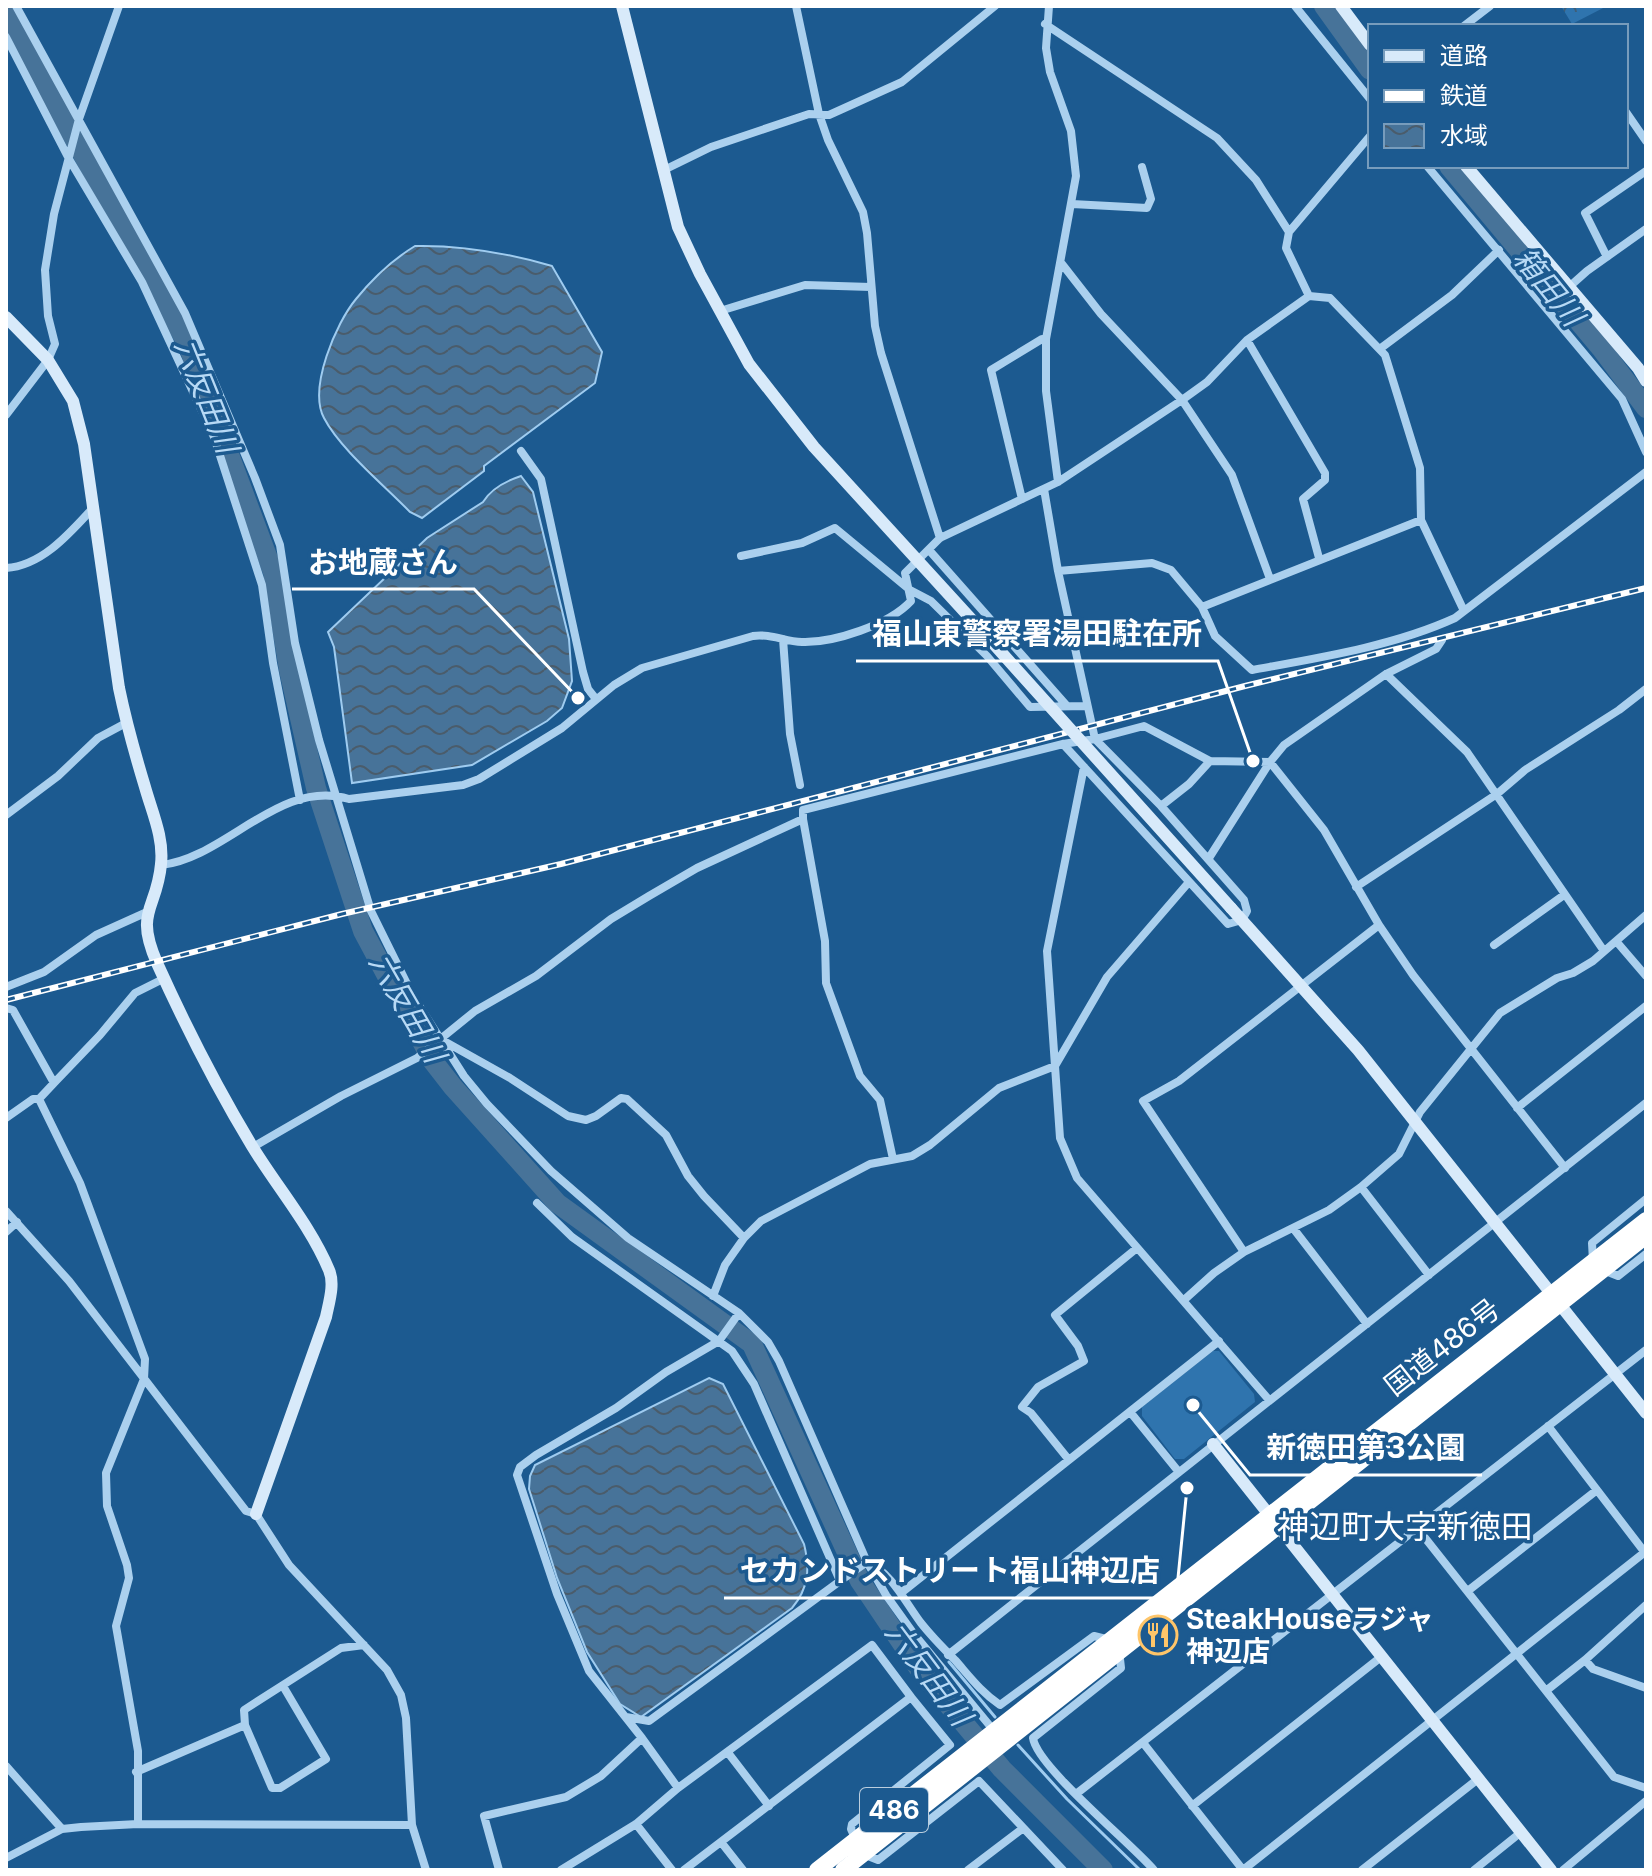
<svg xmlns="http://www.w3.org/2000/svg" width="1652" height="1876" viewBox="0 0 1652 1876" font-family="Inter,'Noto Sans JP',sans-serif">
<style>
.green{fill:#2f74ae}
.forest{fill:url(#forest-crowns)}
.water{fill:url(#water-waves);stroke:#9fccf0;stroke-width:2}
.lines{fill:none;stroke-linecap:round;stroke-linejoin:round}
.stream{stroke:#9fccf0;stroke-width:3}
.river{stroke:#477399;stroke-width:20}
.street{stroke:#abd0ee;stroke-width:8}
.secondary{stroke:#d8eafa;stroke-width:12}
.highway{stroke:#fff;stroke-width:16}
.rail-casing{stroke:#fff;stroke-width:6}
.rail{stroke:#1c5a90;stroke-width:3;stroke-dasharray:9;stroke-linecap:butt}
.secondary-bridge{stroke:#d8eafa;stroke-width:12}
.labels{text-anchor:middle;stroke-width:7;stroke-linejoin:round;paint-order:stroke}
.shield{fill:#1c5a90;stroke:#bbcede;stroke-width:2}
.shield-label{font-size:26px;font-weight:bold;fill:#fff}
.street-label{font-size:28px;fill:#fff;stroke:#1c5a90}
.poi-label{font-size:28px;font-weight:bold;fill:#fff;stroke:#1c5a90;text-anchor:start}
.water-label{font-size:30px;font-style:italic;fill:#b7d9f5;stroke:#1c5a90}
.quarter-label{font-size:32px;fill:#fff;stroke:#1c5a90}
.leader{fill:none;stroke:#fff;stroke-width:3}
.callout-dot{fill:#fff;stroke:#1c5a90;stroke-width:3}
.callout-label{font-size:30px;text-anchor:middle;font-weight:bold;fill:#fff;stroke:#1c5a90;stroke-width:7;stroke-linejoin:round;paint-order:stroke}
</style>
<defs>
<pattern id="forest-crowns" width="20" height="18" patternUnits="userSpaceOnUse" patternTransform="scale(2)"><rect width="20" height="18" fill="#2f74ae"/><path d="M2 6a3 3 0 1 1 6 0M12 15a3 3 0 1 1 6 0" fill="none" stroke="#3f5e78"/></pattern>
<pattern id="water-waves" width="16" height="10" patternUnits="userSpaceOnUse" patternTransform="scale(2)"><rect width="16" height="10" fill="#477399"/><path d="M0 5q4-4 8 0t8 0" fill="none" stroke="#4a5c6b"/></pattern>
</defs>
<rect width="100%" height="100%" fill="#1c5a90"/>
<path class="green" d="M1213 1351H1219L1254 1394 1255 1402 1184 1459H1175L1142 1416V1407Z"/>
<path class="forest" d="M1561 6H1607L1572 24Z"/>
<path class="water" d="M415 246C461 245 507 253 552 266L602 352 595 383 484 466V471L422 518 410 512C385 486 340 449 324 418 308 388 336 323 356 299 373 278 392 260 415 246Z
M521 476 533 492 569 639 572 681 562 708 547 721 472 765 352 783 334 647 328 632 427 538 483 502C491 489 506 481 521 476Z
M709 1378 723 1384 804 1544C810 1568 809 1588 792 1608L641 1717 620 1704 587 1652 557 1578 529 1489 530 1476 535 1465Z"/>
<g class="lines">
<path class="stream" d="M949 1662 995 1717
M1018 1745 1067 1799 1140 1870"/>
<path class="river" d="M1324 6 1370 70
M6 15 188 345 273 572 289 670 316 788 363 931 432 1060 453 1087 557 1203 752 1344 860 1581 922 1673 1002 1769 1103 1870
M1449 166 1601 348 1646 408"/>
<path class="street" d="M16 6 185 313 255 478 280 545 295 643 319 740 371 911 413 996 464 1076 487 1104 551 1171 628 1238 739 1313 768 1342 779 1361 867 1562 886 1595 914 1634 995 1732
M796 6 819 114 828 140 863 212 867 233 875 326 881 353 940 538
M1049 6 1046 48 1050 72 1071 131 1076 176 1046 339V391L1058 482
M1295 6 1370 99
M1045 24 1217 138 1256 180 1289 232
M1464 26 1490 6
M6 37 69 159 142 282 214 437 262 585 273 663 300 800
M1626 112 1646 141
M1427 166 1622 399 1646 452
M664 170 711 147 809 114 829 115 902 82 995 6
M1072 204 1147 208 1151 199 1142 167
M1607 257 1585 213 1646 171
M1062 264 1101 314 1182 400 1232 475 1270 579
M1569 287 1587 271 1646 229
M1309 296 1286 248 1289 232 1370 136
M720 311 805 285 871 287
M1247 340 1325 473V480L1303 499 1319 558
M1381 348 1452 295 1499 250
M6 415 48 360 55 344 48 316 45 270 54 214 79 119 119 6
M521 451 541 479 583 672 588 689 596 699
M1044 489 1058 571 1095 739 1161 806 1244 900 1247 911 1242 920 1228 924 1063 744
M1022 499 991 370 1042 339H1046
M929 550 1067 706
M741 556 802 543 835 528 910 590 931 601 987 656 1030 707 1086 706
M6 568C42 566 70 533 93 508
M1058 571 1152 563 1171 570 1202 607 1215 636 1252 670C1318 658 1394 646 1455 618L1646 472
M1202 607 1421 520
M783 639 790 734 800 785
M1386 674 1467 752 1604 951
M1270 762 1324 830 1379 925 1413 975 1565 1168
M1084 767 1047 951 1060 1138 1077 1178 1269 1400
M1161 806 1189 784 1210 761
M6 815 58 776 98 738 126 723
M1209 858 1270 762 1284 745 1386 674 1436 649 1442 640
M161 865C226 858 279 778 349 799L463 785 479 779 562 728 614 685 642 668 753 636C771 633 785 642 802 642 833 643 889 625 911 601L905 573 940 538 1058 482 1182 400 1207 382 1247 340 1309 296 1330 298 1385 355 1420 468 1421 520 1464 611
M1356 887 1497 794 1525 770 1619 710 1646 689
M1616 941 1646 976
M1494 945 1564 895
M6 987 44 972 96 935 147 912
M6 1008 13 1010 54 1083 39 1099 80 1183 145 1359 144 1379 106 1473 107 1506 127 1565 129 1578 116 1626 138 1751V1824
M442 1040 510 1078 568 1116 586 1120 596 1116 621 1098 627 1099 666 1135 688 1176 704 1196 744 1238
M54 1083 100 1035 135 993 165 978
M1517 1108 1646 1006
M6 1118 33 1099H39
M253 1147 341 1096 417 1058 475 1011 536 976 611 919 649 896 697 868 803 819
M893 1159 880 1100 860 1076 826 983 825 941 803 819V810L1063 744 1095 739 1144 726 1210 761 1270 762
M1361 1187 1429 1275
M537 1203 572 1237 732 1351 754 1384 840 1581 649 1721 626 1717
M6 1211 69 1281 246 1511 256 1514 289 1565 387 1670 401 1695 406 1718 412 1825 426 1870
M1293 1228 1367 1324
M6 1232 17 1222
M1244 1252 1143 1101 1179 1081 1379 925
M1593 1261 1592 1243 1646 1199
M1603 1270 1618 1276 1646 1254
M713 1296 725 1265 744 1238 761 1221 870 1164 912 1156 930 1145 999 1088 1055 1066 1107 977 1189 882
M1184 1300 1214 1273 1244 1252 1329 1210 1361 1187 1399 1154 1420 1112 1500 1013 1557 978 1573 973 1593 961 1646 915
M1131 1413 1178 1471
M1548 1426 1646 1554
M1069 1460 1031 1413 1022 1407 1038 1387 1084 1361 1078 1346 1055 1315 1137 1248
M1418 1529 1614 1777 1646 1788
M840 1581 867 1562C892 1573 905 1602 921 1623 932 1637 943 1648 955 1660 970 1677 981 1692 1000 1705L1094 1636 1110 1640
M1469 1590 1597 1490
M901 1593 1219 1341
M1119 1650 1121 1668 1033 1738C1037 1767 1130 1842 1154 1870
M948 1655 1646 1103
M1585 1660 1593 1669 1646 1688
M1547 1690 1585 1660 1646 1605
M245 1725 272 1788H280L326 1759 283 1686
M642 1738 589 1671 557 1594 517 1475 520 1467 536 1455 616 1408 666 1372 719 1341 739 1313
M1144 1744 1243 1870
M729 1754 769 1806
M6 1766 62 1829
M136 1772 245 1725 244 1710 341 1648 364 1645
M1076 1794 1646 1350
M1192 1806 1381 1657
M636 1824 672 1870
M721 1842 743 1870
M863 1854 878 1860 979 1781 1063 1870
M6 1858 62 1829 81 1827 138 1824 412 1825
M499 1870 484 1816 566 1797 601 1776 642 1738 678 1788
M561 1870 636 1824 678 1788 872 1645 911 1697
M684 1870 911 1697 950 1745 852 1824 851 1829 856 1840
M968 1870 1022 1829
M1243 1870 1645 1552
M1362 1870 1478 1779
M1474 1870 1520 1833
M1563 1870 1646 1801"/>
<path class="secondary" d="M622 6 678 227 700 274 749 364 814 447 983 632
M1341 6 1370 45
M1466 166 1638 368 1646 381
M6 317 48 360 73 401 84 444 119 688C126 722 135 754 145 787 152 812 164 838 161 864 157 910 134 910 157 963 185 1025 217 1088 252 1146 277 1187 310 1225 329 1270 335 1284 329 1302 326 1317L256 1514
M1231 908 1358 1050 1646 1413
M1213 1444 1551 1870"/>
<path class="highway" d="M817 1870 1646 1220
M843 1870 1646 1236"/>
<g class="rail-casing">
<path id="rail" d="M6 1000 342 914 561 864 1245 686 1646 588"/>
</g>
<use href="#rail" class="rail"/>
<path class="secondary-bridge" d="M983 632 1231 908"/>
</g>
<defs>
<g id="restaurant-ring" transform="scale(2)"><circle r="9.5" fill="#1c5a90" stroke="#fec569" stroke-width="1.5"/><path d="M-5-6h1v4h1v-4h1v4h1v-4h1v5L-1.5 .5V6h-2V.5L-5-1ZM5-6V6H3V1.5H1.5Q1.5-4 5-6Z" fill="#fec569"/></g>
</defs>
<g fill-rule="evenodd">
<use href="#restaurant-ring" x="1158" y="1635"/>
</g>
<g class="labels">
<rect class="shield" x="860" y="1788" width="68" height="44" rx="6"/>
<g class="shield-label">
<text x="894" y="1819">486</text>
</g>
<g class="street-label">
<text transform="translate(1442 1347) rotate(-38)" y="10">国道486号</text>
</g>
<g class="poi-label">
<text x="1186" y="1629">SteakHouseラジャ<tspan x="1186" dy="32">神辺店</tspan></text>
</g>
<g class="water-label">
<text transform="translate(1548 287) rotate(51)" y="10">箱田川</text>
<text transform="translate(206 396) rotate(68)" y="10">六反田川</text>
<text transform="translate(407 1008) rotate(60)" y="10">六反田川</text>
<text transform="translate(928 1674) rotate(53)" y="10">六反田川</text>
</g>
<g class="quarter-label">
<text x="1405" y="1538">神辺町大字新徳田</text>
</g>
</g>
<path class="leader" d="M578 698L474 589H292M1253 761L1218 661H856M1193 1405L1250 1475H1482M1187 1488L1176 1598H724"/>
<g class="callout-dot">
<circle cx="578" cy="698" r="8"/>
<circle cx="1253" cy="761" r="8"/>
<circle cx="1193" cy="1405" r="8"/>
<circle cx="1187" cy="1488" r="8"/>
</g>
<g class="callout-label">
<text x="383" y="573">お地蔵さん</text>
<text x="1037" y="644">福山東警察署湯田駐在所</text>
<text x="1366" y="1458">新徳田第3公園</text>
<text x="950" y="1581">セカンドストリート福山神辺店</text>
</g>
<rect width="1652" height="1876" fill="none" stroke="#ffffff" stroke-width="16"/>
<rect x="1368" y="24" width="260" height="144" fill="#1c5a90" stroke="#779cbc" stroke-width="2"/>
<rect x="1384" y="50" width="40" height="12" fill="#d8eafa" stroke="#779cbc" stroke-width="2"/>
<text x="1440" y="64" font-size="24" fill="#ffffff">道路</text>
<rect x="1384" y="90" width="40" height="12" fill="#ffffff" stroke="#779cbc" stroke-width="2"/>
<text x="1440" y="104" font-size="24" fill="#ffffff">鉄道</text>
<rect x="1384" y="124" width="40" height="24" fill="url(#water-waves)" stroke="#779cbc" stroke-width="2"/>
<text x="1440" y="144" font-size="24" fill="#ffffff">水域</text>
</svg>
